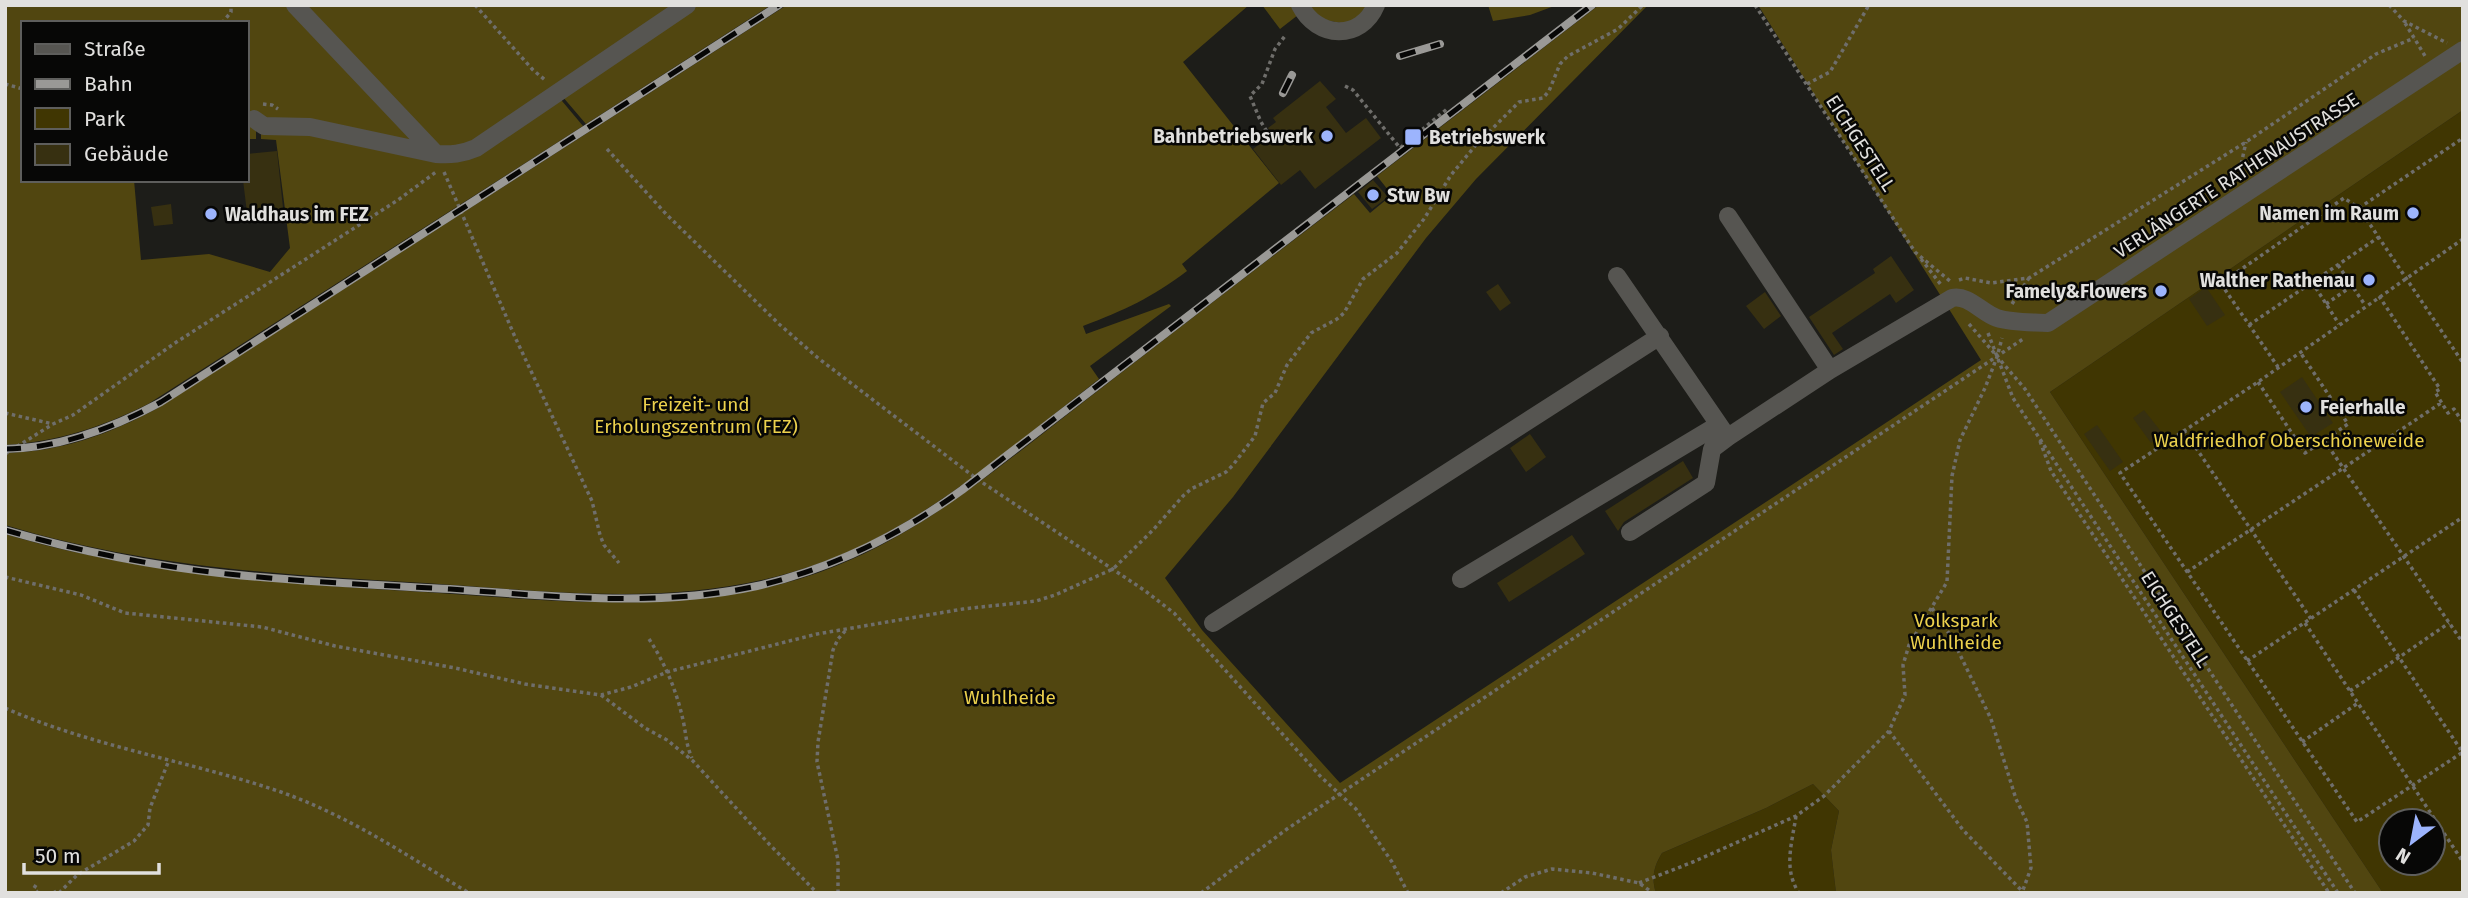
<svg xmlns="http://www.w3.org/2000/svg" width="2468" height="898" viewBox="0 0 2468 898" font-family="'Fira Sans',sans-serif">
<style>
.green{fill:#403602;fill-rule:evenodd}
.forest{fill:#514610}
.building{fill:#373011}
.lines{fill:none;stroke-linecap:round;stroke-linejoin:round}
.path{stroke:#6f6e6b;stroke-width:3.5;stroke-dasharray:3.5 3.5;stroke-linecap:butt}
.minor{stroke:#565551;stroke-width:18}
.rail-casing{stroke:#9a9996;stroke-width:8}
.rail{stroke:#070706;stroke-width:5;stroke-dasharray:16;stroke-linecap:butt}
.poi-dot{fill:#9cb4fd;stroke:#070706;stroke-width:2.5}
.labels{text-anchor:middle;stroke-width:5;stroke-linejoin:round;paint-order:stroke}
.poi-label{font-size:19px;font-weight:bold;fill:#e1e0de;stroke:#070706;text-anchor:end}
.street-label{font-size:19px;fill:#e1e0de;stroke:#070706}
.park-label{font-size:19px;fill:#ecd14d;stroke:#070706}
</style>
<rect width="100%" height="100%" fill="#1d1d19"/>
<path class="green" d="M2463 110V893H2383L2050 392ZM2391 821H2433V863H2391Z
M1813 784 1839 811 1831 850 1836 893H1656C1651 878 1654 866 1662 853L1766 808Z"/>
<path class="forest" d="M5 5H771L586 124 556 89 473 147 449 154 303 124 256 123V139H247V23H23V180H134L141 260 209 254 270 272 290 248 276 140 261 139V128H306L447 158 462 156 475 151 557 95 583 126 148 404C102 427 57 442 5 445Z
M787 5H1249L1183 62 1279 183 1182 264 1187 271C1151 298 1125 310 1083 326L1086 334 1169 304 1171 306 1090 366 1099 379C1012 446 928 523 823 562 693 610 561 592 425 583 283 575 143 567 5 525V453C60 452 110 434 158 408Z
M1262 5H1381L1346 24 1298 15 1280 29Z
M1488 5H1557L1530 15 1493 21Z
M1599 5H1648L1476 179 1426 238 1233 497 1165 578 1202 630 1340 783 1981 360 1758 5H2463V110L2050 392 2383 893H1836L1831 850 1839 811 1813 784 1766 808 1662 853C1654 866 1651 878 1656 893H5V534C142 575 283 583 424 592 562 601 704 619 836 566 926 530 1000 466 1077 407 1169 336 1261 265 1354 194L1370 213 1392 195 1377 176Z"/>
<path class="building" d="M1320 81 1336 99 1326 107 1346 133 1366 118 1381 138 1315 189 1300 170 1281 185 1253 149 1272 134 1268 128 1276 122 1273 118Z
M277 151 284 217 248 221 243 180H247V154Z
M1373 180 1388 197 1372 209 1358 192Z
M171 204 173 224 154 226 151 207Z
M1891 256 1914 290 1896 303 1890 294 1832 333 1843 349 1834 355 1809 317 1875 273 1873 269Z
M1498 284 1511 303 1500 311 1486 292Z
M2206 287 2225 315 2207 326 2189 299Z
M1765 292 1781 316 1764 329 1746 306Z
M2302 377 2333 423 2311 437 2280 392Z
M2144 410 2163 434 2151 443 2133 418Z
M2097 425 2123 462 2110 471 2084 434Z
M1530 434 1546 457 1526 472 1510 448Z
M1683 461 1693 478 1624 522 1618 531 1605 511Z
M1572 535 1585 554 1509 602 1497 583Z"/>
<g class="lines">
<path class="path" d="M475 5 533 70 545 80
M1755 5 1915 252 1951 282
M2389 5 2404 21 2447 43
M222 23 231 12V5
M2405 23 2425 56
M5 84 23 89
M1807 84 1830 72 1869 5
M1345 86 1353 90 1400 148 1447 109
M263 104 272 105 278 109
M1274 143 1261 122 1250 96 1262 84 1275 49 1285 36
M607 149 666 214 779 324 818 358 977 479 1144 590 1174 613 1321 777 1356 809 1392 862 1408 893
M444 172 515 337 592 501 600 535 604 545 619 563
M2241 177 2239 174 2246 142
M2359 208 2463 138
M2463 239 2258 382 2120 473 2357 822 2463 752
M1921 259 1942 286
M2338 265 2365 305
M2217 278 2278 367
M1959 280 1965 278 1991 283 2029 278 2246 142 2376 54 2414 38
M2312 282 2339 324
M2220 284 2344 198 2359 208 2463 363
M2379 296 2440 389 2435 392 2448 413 2454 409 2463 423
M2012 304 2029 278
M2326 304 2352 286
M1969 324 1996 355
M2249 325 2379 237
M1988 333 2013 398 2338 893
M2001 361 2025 389 2355 893
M2258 382 2305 453 2348 424 2300 352
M5 413 53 424
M2184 430 2311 619
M2324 440 2463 643
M2040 441 2051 471 2329 893
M5 454 53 424 73 415 175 343 398 200 436 172
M2187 572 2441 403
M5 577 81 595 125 613 262 627 335 646 455 668 525 684 601 695 631 687 667 672 817 634 963 609 1036 601 1055 595 1113 569 1153 530 1183 496 1191 489 1226 472 1233 465 1255 436 1263 403 1275 393 1287 365 1311 333 1337 319 1344 313 1363 279 1397 253 1424 219 1451 175 1475 146 1519 102 1543 98 1549 91 1560 64 1568 56 1618 29 1643 5
M2354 590 2463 753
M1932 608 1952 638 1991 719 2016 799 2027 822 2031 868 2023 890
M2305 623 2463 862
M649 639C665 663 677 692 683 720 686 733 686 745 692 758
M2247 661 2463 517
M2350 691 2449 623
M601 695 645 728 667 740 693 761 770 845 817 893
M5 708C93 747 190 761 281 792 349 816 408 856 469 893
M1889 731 1963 830 2024 893
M2302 742 2358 703
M1796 816C1792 843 1783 869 1799 893
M1639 883 1693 862 1796 816 1824 796 1889 731 1905 695 1903 665 1909 645 1947 582 1952 476 1960 440 1985 388 1997 357 2002 338
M36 885 34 888 38 893
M53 893 59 890
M59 893 77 875 134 841 148 825 150 808 169 760
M838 893V860L817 762 818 742 833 650 838 639 846 630
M1201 893 1287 829 2023 339
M1501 893 1525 877 1552 869 1592 873 1639 883 1653 893"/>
<path class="minor" d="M295 5 436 154
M1300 5C1317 39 1361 41 1376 5
M254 119 264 126 310 127 436 154C451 155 462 154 476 148L687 5
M1728 216 1830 370
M1617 276 1724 432
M1630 532 1706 483 1712 449 1728 437 1830 370 1952 298C1968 294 1982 313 1997 318 2012 323 2031 322 2048 323L2463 50
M1461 579 1718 425
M1213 623 1660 336"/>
<g class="rail-casing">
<path id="rail" d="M1400 56 1440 44
M1283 93 1292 75
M5 449C61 448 113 428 161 402L779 5
M5 530C78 551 153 566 228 574 302 582 377 585 450 589 552 596 656 608 757 586 831 569 900 535 962 490L1592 5"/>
</g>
<use href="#rail" class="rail"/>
</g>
<g class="poi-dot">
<circle cx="1327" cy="136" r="7"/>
<rect x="1404" y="128" width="18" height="18" rx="3.5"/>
<circle cx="1373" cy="195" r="7"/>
<circle cx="2413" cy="213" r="7"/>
<circle cx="211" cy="214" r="7"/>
<circle cx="2369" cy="280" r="7"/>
<circle cx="2161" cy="291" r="7"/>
<circle cx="2306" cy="407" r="7"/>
</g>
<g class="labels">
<g class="poi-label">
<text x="1313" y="143">Bahnbetriebswerk</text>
<text x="1429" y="144" text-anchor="start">Betriebswerk</text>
<text x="1387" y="202" text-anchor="start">Stw Bw</text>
<text x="2399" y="220">Namen im Raum</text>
<text x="225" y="221" text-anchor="start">Waldhaus im FEZ</text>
<text x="2355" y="287">Walther Rathenau</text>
<text x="2147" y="298">Famely&amp;Flowers</text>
<text x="2320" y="414" text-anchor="start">Feierhalle</text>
</g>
<g class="street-label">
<text transform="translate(1861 143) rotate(57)" y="7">EICHGESTELL</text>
<text transform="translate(2236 175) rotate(-33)" y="7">VERLÄNGERTE RATHENAUSTRASSE</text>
<text transform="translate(2176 619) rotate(57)" y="7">EICHGESTELL</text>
</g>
<g class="park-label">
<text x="696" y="411">Freizeit- und<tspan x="696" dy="22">Erholungszentrum (FEZ)</tspan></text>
<text x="2289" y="447">Waldfriedhof Oberschöneweide</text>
<text x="1956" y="627">Volkspark<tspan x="1956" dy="22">Wuhlheide</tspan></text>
<text x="1010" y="704">Wuhlheide</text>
</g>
</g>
<rect width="2468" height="898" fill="none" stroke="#e1e0de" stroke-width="14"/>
<rect x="21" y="21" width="228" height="161" fill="#070706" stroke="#5e5e5c" stroke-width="2"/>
<rect x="35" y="44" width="35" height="10" fill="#565551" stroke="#5e5e5c" stroke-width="2"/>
<text x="84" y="56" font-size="21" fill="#e1e0de">Straße</text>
<rect x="35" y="79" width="35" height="10" fill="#9a9996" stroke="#5e5e5c" stroke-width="2"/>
<text x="84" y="91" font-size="21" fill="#e1e0de">Bahn</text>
<rect x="35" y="108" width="35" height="21" fill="#403602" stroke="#5e5e5c" stroke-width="2"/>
<text x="84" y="126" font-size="21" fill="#e1e0de">Park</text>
<rect x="35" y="144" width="35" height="21" fill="#373011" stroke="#5e5e5c" stroke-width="2"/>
<text x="84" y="161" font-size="21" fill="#e1e0de">Gebäude</text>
<g transform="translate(2412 842) rotate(212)"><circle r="33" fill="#070706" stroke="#5e5e5c" stroke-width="2"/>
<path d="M0-5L12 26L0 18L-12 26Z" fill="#9cb4fd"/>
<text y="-10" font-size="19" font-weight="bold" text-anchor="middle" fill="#e1e0de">N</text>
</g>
<path d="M24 863v10h135v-10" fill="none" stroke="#e1e0de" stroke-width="3.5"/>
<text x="35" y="863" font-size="21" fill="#e1e0de" stroke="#070706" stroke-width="5" paint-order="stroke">50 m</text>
</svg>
